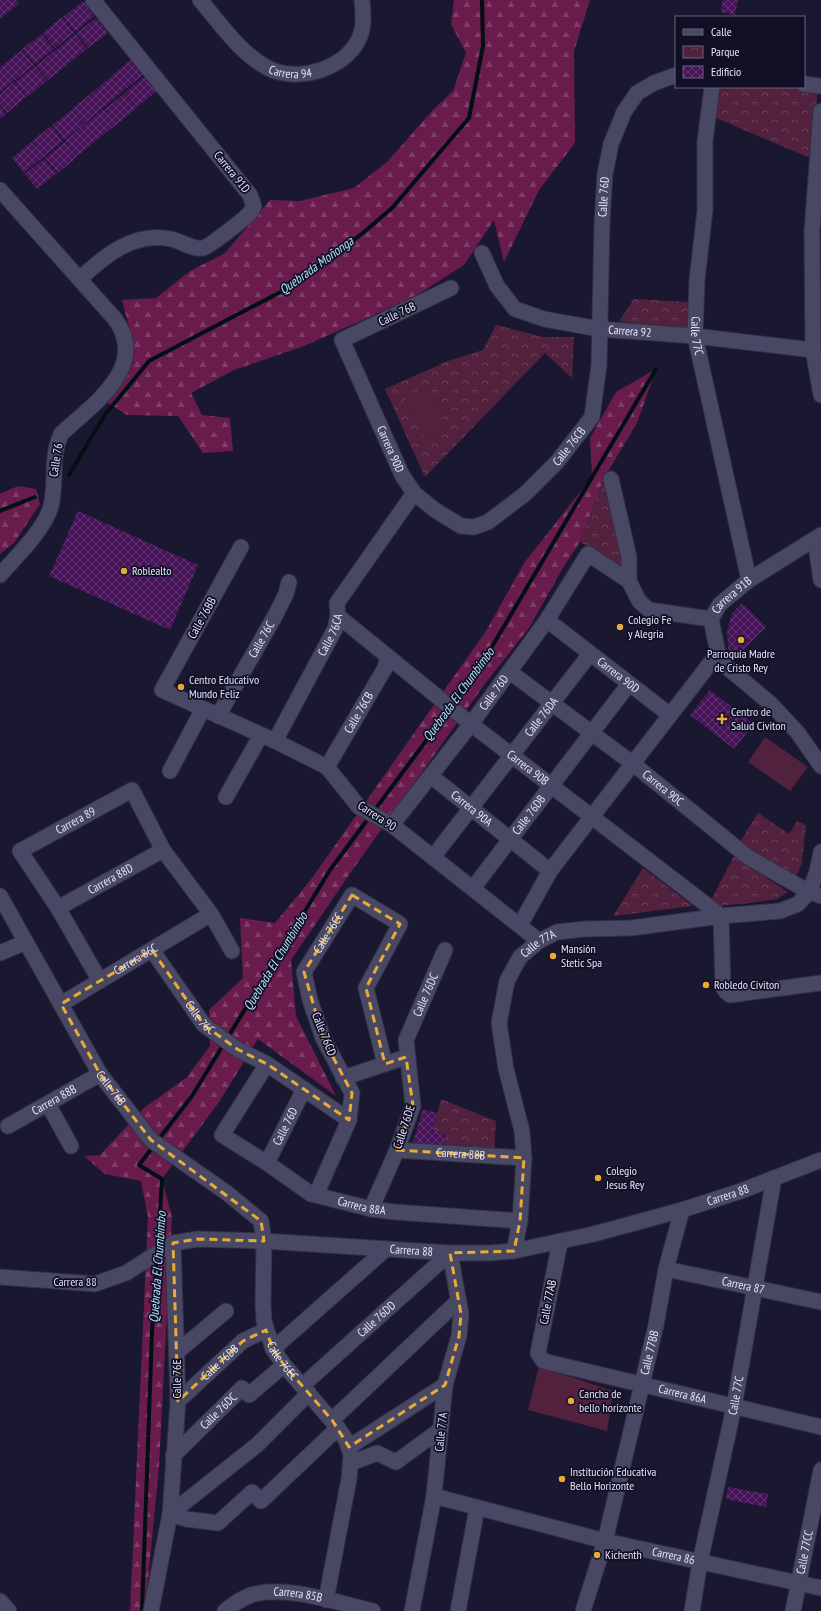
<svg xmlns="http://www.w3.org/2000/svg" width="821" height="1611" viewBox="0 0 821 1611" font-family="'PT Sans Narrow',sans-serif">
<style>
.forest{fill:url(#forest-firs)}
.park{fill:url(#park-crowns)}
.pitch{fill:#52213d}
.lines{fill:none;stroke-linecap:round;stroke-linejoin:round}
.stream{stroke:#021015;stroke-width:4}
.building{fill:url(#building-cross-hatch)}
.minor-casing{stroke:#323044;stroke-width:17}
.minor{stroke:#484864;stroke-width:15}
.marked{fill:none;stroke:#e8ab37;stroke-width:3;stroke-dasharray:8 5;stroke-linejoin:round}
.poi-dot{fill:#e8ab37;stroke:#110f26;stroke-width:1.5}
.labels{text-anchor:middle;stroke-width:3.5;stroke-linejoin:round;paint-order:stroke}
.street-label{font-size:12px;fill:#e5e5f6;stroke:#110f26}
.poi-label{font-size:12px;fill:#e5e5f6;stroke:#110f26;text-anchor:start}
.water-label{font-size:13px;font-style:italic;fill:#b0e5f9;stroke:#110f26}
</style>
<defs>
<pattern id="forest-firs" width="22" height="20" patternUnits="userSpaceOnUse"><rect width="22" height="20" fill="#691c4c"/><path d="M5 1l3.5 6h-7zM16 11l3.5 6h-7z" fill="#7e3d66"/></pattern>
<pattern id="park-crowns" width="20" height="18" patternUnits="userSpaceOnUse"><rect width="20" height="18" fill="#52213d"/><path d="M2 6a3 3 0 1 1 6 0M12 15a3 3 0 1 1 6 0" fill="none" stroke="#6b415a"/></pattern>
<pattern id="building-cross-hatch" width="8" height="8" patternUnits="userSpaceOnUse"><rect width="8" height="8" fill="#471459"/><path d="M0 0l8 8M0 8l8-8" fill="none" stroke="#613671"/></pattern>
</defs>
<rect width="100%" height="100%" fill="#191830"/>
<path class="forest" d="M454 0H590L574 51 575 143 539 190 504 262 494 220 464 265 414 297 304 346 234 370 191 393 202 415 230 418 233 451 203 453 178 416 127 415 106 402 124 379 134 346 122 300 156 298 190 271 225 253 270 200 300 201 354 188 387 162 433 110 453 91 466 53 451 24Z
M656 369 637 423 604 478 580 542 564 566 529 628 484 685 351 872 291 960 296 1016 336 1096 258 1039 219 1102 162 1179 172 1217 159 1467 145 1611H130L148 1217 141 1181 105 1174 84 1156 100 1155 144 1108 187 1077 210 1046 209 1010 243 978 240 918 275 923 312 878 486 631 524 563 592 477 590 438 616 392Z
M18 486 36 489 40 504 14 543 0 554V494Z"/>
<path class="park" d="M720 87H785L818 90 810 158 716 118Z
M634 299 689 302 690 331 619 321Z
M496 325 543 337H574L572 378 545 353 425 477 385 389 448 361 483 350Z
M604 478 623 567 580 542Z
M758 813 789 834 797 821 806 825 802 863 795 879 739 843Z
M734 856 788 892 777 899 750 903 716 906 710 902Z
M643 868 693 906 613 916Z
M441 1099 496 1121 494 1153 442 1151 446 1135 433 1130Z"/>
<path class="pitch" d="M426 386 449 430 426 442 404 400Z
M765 737 808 767 790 791 748 762Z
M539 1366 613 1391 607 1431 528 1410Z"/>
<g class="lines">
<path class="stream" d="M69 475 104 416 149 361 290 287 363 233 392 208 469 118 483 46 482 0
M0 511 35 497
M452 704 487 655 656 369
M158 1248 162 1179 139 1165 192 1096 330 870 449 710
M142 1611 152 1332 157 1257"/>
</g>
<path class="building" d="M0 0H16L19 4 0 19Z
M723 0H738L735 15 721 12Z
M83 1 94 16 75 32 63 17Z
M62 17 74 33 55 48 43 33Z
M96 18 108 33 88 48 76 33Z
M42 34 54 49 35 64 22 49Z
M75 34 87 49 48 80 36 66 55 50 61 56 56 50Z
M22 50 34 65 0 92V67Z
M131 60 143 75 123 91 111 76Z
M35 66 47 81 27 97 15 82Z
M145 76 157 91 137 107 125 92Z
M111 77 123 91 84 124 72 109Z
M14 82 26 97 7 113 0 104V94Z
M125 93 137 108 117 124 105 109Z
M0 106 6 114 0 119Z
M104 109 117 124 77 156 65 141Z
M72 110 84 125 64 140 52 125Z
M51 126 63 141 24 173 12 158 31 142 38 149 32 141Z
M65 142 77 157 58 173 45 158Z
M44 159 57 173 37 189 25 174Z
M78 511 198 565 170 630 49 576Z
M742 603 766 627 733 660 729 655 727 631 732 613Z
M710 690 754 724 734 749 690 715Z
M423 1109 437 1113 433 1130 446 1135 442 1151 413 1142Z
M728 1487 768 1494 766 1507 726 1499Z"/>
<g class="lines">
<g class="minor-casing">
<g id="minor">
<path id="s1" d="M200 0C220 23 239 52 266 67 297 85 353 68 362 30 364 21 363 10 362 0"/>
<path d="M804 84 821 86"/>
<path id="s2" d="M712 87 705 141V210L697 280 695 336 749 580"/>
<path d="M821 111 812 231 813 350 821 395"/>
<path d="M0 190 115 319C150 367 92 405 61 434 50 459 57 481 51 506 45 529 16 557 0 575"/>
<path id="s3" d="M482 253 497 286 515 309 544 319 599 329 695 336 813 350"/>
<path d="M80 279C105 255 135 231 171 239 181 241 193 250 203 248 209 247 244 219 249 214 251 211 253 209 254 206L250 195 93 0"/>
<path id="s4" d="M451 288 342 340 402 475 414 493 435 510 461 526 474 527 488 522 525 494 557 462 592 417 599 365 602 223 605 174 611 144 624 112 637 93 654 83 676 75"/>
<path d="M611 479 629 557V581"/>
<path d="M815 539 821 580"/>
<path d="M241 547 162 690 275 741 327 767 359 807 392 825 539 941"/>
<path id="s5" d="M338 616 471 724 721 916 723 987 726 992 730 995 821 983"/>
<path d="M711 619 718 653 728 668 771 704 798 733 821 766"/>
<path id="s6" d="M711 619 720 604 749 580 821 535"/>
<path id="s7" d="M547 620 670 715"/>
<path id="s8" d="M510 672 632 763 748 857 809 892 821 896"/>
<path id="s9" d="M218 716 276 614 286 594 289 582"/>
<path id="s10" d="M275 741 335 629 338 616 337 603 414 493"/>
<path id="s11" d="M327 767 385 668 388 657"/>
<path d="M170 771 203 709"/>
<path id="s12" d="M431 776 550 871"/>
<path d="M226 797 261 735"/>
<path id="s13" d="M392 825 471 724 547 620 588 554 629 581 639 601 649 610 711 619"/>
<path id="s14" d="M433 857 590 654"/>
<path id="s15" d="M473 888 629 684"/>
<path id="s16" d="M0 896 100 1074 151 1140 227 1193 261 1221 264 1241 263 1305 264 1321 273 1349 284 1365 338 1428 346 1440 351 1455 349 1479 326 1600"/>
<path id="s17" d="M58 908 163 850"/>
<path d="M520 925 550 871 718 653"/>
<path id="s18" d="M152 950 204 1025 237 1049 267 1064 349 1120"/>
<path d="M0 953 26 942"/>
<path id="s19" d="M100 981 58 908 20 851 132 790 163 850 211 914 232 951"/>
<path id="s20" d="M61 1004 211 914"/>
<path id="s21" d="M267 1064 222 1135 267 1163 311 1194 371 1209 395 1212 520 1221"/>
<path d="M343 1078 406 1057"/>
<path d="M48 1104 71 1146"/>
<path id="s22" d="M8 1126 100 1074"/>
<path id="s23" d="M397 1150 524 1158"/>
<path id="s24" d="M267 1163 304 1089"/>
<path id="s25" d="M316 1195 349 1120 352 1093 323 1038 310 1000 304 972 352 895 400 924 366 988 385 1064"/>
<path id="s26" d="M371 1209 397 1150 413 1106 406 1040 445 950"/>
<path id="s27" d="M560 1242 538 1353 543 1361 821 1427"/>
<path id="s28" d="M514 1251 520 1221 524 1158 522 1131 506 1069 499 1023 507 981 520 957 539 941 557 932 585 929 631 928 721 916 780 911 798 904 809 892 817 872 821 852"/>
<path id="s29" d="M666 1269 821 1302"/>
<path id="s30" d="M0 1277 95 1284 126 1273 173 1243 198 1239 264 1241 450 1253H490L514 1251 594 1234 682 1210 741 1191 821 1160"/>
<path d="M273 1349 386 1249"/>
<path d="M177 1352 226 1311"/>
<path id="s31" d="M302 1386 450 1253 461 1314 459 1336 445 1385 434 1496 412 1611"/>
<path id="s32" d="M178 1401 243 1341 266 1330"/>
<path d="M332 1420 458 1301"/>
<path d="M349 1447 445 1385"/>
<path id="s33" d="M173 1456 242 1388 249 1395 284 1365"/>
<path d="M351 1463 377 1453 396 1462 440 1430"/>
<path id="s34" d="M434 1496 605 1541 821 1588"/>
<path d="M170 1514 186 1519 218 1523 252 1492 261 1501 338 1428"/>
<path d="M170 1514 257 1445 309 1393"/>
<path d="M0 1601 9 1611"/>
<path d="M151 1611 170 1514 178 1401 173 1243"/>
<path id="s35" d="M225 1611C233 1604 241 1599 251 1595 286 1584 338 1603 373 1611"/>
<path d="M458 1611 477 1508"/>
<path id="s36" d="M583 1611 605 1541 656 1325 666 1269 682 1210"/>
<path id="s37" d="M692 1611 700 1562 734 1407 774 1178"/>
<path id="s38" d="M793 1611 821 1470"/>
</g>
</g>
<use href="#minor" class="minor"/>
</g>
<path class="marked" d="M352 895 400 924 366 988 385 1064 406 1057 413 1106 397 1150 524 1158 520 1221 514 1251 450 1253 461 1314 459 1336 445 1385 349 1447 332 1420 284 1365 273 1349 266 1330 243 1341 178 1401 173 1243 198 1239 264 1241 261 1221 151 1140 100 1074 61 1004 152 950 204 1025 237 1049 267 1064 349 1120 352 1093 323 1038 304 972Z"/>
<g class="poi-dot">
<circle cx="124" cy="571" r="4"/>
<circle cx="620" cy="627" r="4"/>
<circle cx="741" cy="640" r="4"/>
<circle cx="181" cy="687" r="4"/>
<path d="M720 713h4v4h4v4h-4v4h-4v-4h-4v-4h4z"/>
<circle cx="553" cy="956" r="4"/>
<circle cx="706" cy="985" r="4"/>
<circle cx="598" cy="1178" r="4"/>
<circle cx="571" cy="1401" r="4"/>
<circle cx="562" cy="1479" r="4"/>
<circle cx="597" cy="1555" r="4"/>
</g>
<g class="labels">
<g class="street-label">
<text dy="4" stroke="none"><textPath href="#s1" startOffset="120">Carrera 94</textPath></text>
<text transform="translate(232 172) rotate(51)" y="4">Carrera 91D</text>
<text dy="4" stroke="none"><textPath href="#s4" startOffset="745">Calle 76D</textPath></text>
<text transform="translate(397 314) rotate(-26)" y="4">Calle 76B</text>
<text dy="4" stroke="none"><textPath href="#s3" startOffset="183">Carrera 92</textPath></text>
<text dy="4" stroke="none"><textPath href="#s2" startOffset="250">Calle 77C</textPath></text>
<text dy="4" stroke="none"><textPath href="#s4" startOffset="487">Calle 76CB</textPath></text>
<text dy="4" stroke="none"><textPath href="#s4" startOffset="240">Carrera 90D</textPath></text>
<text transform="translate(56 460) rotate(-81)" y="4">Calle 76</text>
<text dy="4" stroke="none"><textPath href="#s6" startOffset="32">Carrera 91B</textPath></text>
<text transform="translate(202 618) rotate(-61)" y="4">Calle 76BB</text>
<text dy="4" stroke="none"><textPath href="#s10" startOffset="120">Calle 76CA</textPath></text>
<text dy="4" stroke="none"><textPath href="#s9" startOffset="88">Calle 76C</textPath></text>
<text dy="4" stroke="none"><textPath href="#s7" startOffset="90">Carrera 90D</textPath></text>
<text dy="4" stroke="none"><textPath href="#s13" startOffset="167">Calle 76D</textPath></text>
<text dy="4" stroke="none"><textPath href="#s11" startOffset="63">Calle 76CB</textPath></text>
<text dy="4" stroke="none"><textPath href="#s14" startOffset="177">Calle 76DA</textPath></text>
<text dy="4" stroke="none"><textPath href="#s5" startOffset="243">Carrera 90B</textPath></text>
<text dy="4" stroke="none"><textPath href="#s8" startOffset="192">Carrera 90C</textPath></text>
<text dy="4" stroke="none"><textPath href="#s12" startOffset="52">Carrera 90A</textPath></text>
<text dy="4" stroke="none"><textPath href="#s15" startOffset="92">Calle 76DB</textPath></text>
<text transform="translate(377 816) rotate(33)" y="4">Carrera 90</text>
<text dy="4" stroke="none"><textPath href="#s19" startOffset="216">Carrera 89</textPath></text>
<text dy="4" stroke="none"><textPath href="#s17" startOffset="60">Carrera 88D</textPath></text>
<text dy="4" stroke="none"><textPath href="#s25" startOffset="286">Calle 76CC</textPath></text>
<text dy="4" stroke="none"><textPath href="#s28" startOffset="324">Calle 77A</textPath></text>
<text dy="4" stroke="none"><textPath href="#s20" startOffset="87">Carrera 86C</textPath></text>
<text dy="4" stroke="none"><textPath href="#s26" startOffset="227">Calle 76DC</textPath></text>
<text dy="4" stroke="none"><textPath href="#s18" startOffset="83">Calle 76C</textPath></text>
<text transform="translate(324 1034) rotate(68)" y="4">Calle 76CD</text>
<text dy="4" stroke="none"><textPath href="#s16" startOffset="222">Calle 76B</textPath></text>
<text dy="4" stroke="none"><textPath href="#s22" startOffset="53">Carrera 88B</textPath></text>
<text dy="4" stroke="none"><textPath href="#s24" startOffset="41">Calle 76D</textPath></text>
<text transform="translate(404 1127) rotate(-72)" y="4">Calle 76DE</text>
<text dy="4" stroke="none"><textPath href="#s23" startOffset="64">Carrera 88B</textPath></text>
<text dy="4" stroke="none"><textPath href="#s30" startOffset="747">Carrera 88</textPath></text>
<text dy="4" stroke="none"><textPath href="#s21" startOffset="243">Carrera 88A</textPath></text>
<text dy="4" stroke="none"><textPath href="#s30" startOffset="423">Carrera 88</textPath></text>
<text x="75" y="1286">Carrera 88</text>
<text dy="4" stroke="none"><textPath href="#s29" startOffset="79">Carrera 87</textPath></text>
<text transform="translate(548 1302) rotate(-79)" y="4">Calle 77AB</text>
<text dy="4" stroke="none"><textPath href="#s31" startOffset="100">Calle 76DD</textPath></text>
<text dy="4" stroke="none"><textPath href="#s36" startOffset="267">Calle 77BB</textPath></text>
<text dy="4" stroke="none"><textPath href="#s16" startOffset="569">Calle 76EC</textPath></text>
<text dy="4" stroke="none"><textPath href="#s32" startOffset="57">Calle 76DB</textPath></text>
<text transform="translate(177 1379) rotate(-90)" y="4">Calle 76E</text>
<text dy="4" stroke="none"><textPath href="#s27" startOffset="266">Carrera 86A</textPath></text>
<text dy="4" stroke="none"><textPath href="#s37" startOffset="220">Calle 77C</textPath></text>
<text dy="4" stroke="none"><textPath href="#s33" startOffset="64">Calle 76DC</textPath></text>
<text transform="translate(441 1432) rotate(-84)" y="4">Calle 77A</text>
<text dy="4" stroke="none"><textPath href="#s38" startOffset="60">Calle 77CC</textPath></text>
<text dy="4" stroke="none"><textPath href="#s34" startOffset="247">Carrera 86</textPath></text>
<text dy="4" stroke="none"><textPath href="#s35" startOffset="78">Carrera 85B</textPath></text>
</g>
<g class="poi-label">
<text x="132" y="575">Roblealto</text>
<text x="628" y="624">Colegio Fe<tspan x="628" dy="14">y Alegria</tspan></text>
<text x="741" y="658" text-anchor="middle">Parroquia Madre<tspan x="741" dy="14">de Cristo Rey</tspan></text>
<text x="189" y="684">Centro Educativo<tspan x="189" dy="14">Mundo Feliz</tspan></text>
<text x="731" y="716">Centro de<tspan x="731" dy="14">Salud Civiton</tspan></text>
<text x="561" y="953">Mansión<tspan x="561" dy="14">Stetic Spa</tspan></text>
<text x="714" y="989">Robledo Civiton</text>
<text x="606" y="1175">Colegio<tspan x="606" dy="14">Jesus Rey</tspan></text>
<text x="579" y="1398">Cancha de<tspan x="579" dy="14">bello horizonte</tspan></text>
<text x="570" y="1476">Institución Educativa<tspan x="570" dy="14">Bello Horizonte</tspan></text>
<text x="605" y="1559">Kichenth</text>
</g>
<g class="water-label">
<text transform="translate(316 265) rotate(-36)" y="5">Quebrada Moñonga</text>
<text transform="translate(458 694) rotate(-54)" y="5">Quebrada El Chumbimbo</text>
<text transform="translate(275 961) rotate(-59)" y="5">Quebrada El Chumbimbo</text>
<text transform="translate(157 1267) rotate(-86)" y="5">Quebrada El Chumbimbo</text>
</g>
</g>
<rect x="675" y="16" width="130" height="72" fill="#110f26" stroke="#666579"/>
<rect x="683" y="29" width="20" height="6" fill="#484864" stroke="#666579"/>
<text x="711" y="36" font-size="12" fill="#e5e5f6">Calle</text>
<rect x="683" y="46" width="20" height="12" fill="url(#park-crowns)" stroke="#666579"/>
<text x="711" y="56" font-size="12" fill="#e5e5f6">Parque</text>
<rect x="683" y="66" width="20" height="12" fill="url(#building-cross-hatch)" stroke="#666579"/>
<text x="711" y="76" font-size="12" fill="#e5e5f6">Edificio</text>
</svg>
